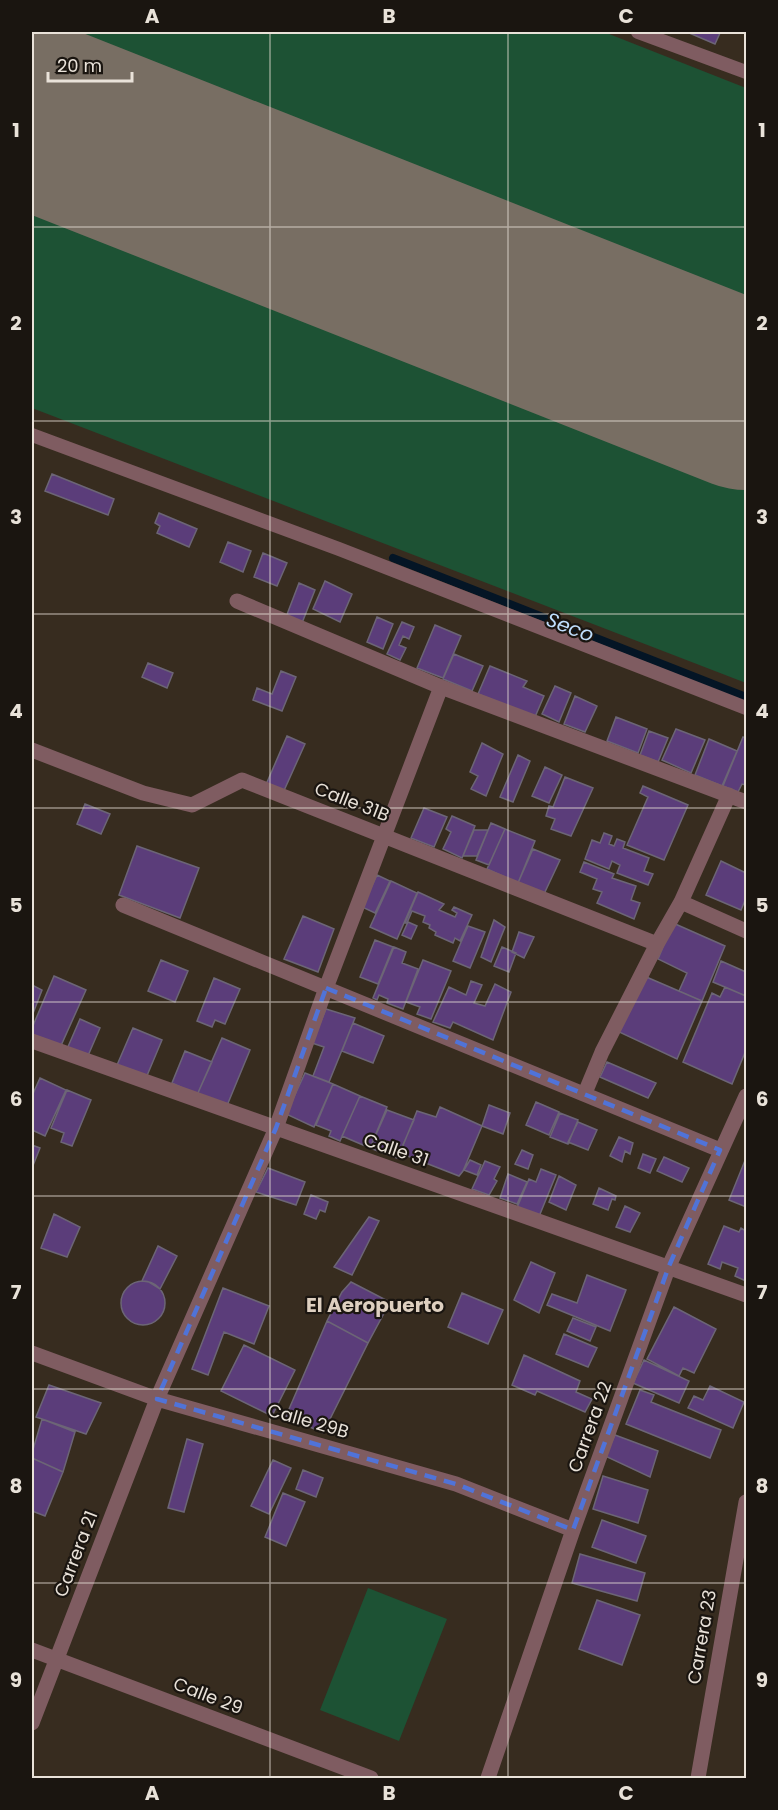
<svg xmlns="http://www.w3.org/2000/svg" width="778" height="1810" viewBox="0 0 778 1810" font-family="Poppins,sans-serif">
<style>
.green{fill:#1d5234}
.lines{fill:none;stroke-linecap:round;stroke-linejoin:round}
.stream{stroke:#041525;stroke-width:8}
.runway{stroke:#786e63;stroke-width:188}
.building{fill:#5b3d7a;stroke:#6c6576;stroke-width:1.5}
.lane{stroke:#7f5c61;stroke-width:14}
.street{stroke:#7f5c61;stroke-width:15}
.marked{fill:none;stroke:#5073d8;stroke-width:4.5;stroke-dasharray:12 8;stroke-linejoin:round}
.grid{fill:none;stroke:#e9e2d9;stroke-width:1.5;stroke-opacity:0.55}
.labels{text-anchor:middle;stroke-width:4.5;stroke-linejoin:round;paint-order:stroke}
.street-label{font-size:18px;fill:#e9e2d9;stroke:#1a1510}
.water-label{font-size:20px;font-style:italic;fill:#c0dffd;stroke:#1a1510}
.neighbourhood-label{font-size:20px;font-weight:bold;fill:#ded0c0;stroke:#1a1510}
.neatline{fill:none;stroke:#e9e2d9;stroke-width:2}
.grid-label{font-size:20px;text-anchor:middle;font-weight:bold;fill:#e9e2d9}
</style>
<rect width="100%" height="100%" fill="#372c1f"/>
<path class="green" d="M32 32H604L746 88V336L32 57Z
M32 190 746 469V683L32 408Z
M368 1588 447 1619 399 1741 320 1710Z"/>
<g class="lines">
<path class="stream" d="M393 558 746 697"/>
<path class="runway" d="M32 114 746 396"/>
</g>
<path class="building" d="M687 32H716L720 33 715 44Z
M52 474 114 499 108 515 45 491Z
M159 513 197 529 189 547 157 533 160 526 155 523Z
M228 542 251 551 243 572 220 562Z
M263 553 287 563 277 586 254 577Z
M325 581 352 594 340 622 313 609Z
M299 583 315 590 302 623 286 617Z
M377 617 393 624 383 649 367 642Z
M402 622 414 627 409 639 403 636 399 645 406 648 400 660 387 654Z
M435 625 461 636 443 678 417 668Z
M454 654 483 666 472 691 443 679Z
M148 663 173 673 167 688 142 677Z
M490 666 527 681 523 687 544 696 535 717 478 694Z
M281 671 296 677 282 711 253 700 257 688 272 694Z
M555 686 571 693 559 722 542 714Z
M575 696 597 706 585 732 564 724Z
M616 717 647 729 638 753 607 741Z
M676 729 705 740 691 773 662 760Z
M649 731 668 738 658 762 640 755Z
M287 736 305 744 282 795 265 787Z
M743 737 746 738V785L742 784 738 792 723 786Z
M709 739 737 751 722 786 695 775Z
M482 743 503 754 486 796 471 789 478 776 470 772Z
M518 755 530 761 513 802 500 797Z
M545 767 562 775 549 803 532 796Z
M565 777 593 788 571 836 551 829 555 819 546 816 549 806 553 807Z
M643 786 688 805 664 860 627 845 648 797 640 793Z
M85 804 110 814 101 834 77 824Z
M424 808 447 817 434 847 411 838Z
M452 816 475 826 462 858 443 849 451 832 446 829Z
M491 823 505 829 489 865 476 860Z
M505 829 535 841 518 883 487 869Z
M474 830H488L477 856H463Z
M604 833 612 836 609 844 614 846 617 839 625 842 623 848 649 858 644 871 653 874 648 885 617 873 620 865 612 861 609 869 585 859 592 840 600 843Z
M137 846 199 868 180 918 119 895Z
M533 849 560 860 544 894 518 883Z
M721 861 746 873V898L741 910 706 895Z
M584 862 614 874 612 878 636 886 631 900 640 903 634 919 597 903 602 892 593 889 597 879 580 872Z
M377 875 390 881 375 913 362 907Z
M391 881 417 893 397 939 370 927Z
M418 892 444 904 439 910 455 917 457 913 452 910 454 907 472 915 460 941 455 938 453 943 435 935 436 932 429 928 430 925 423 922 425 916 412 911 407 923H405Z
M303 916 334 929 318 972 284 959Z
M494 920 505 927 491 962 481 957Z
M408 922 417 926 411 939 402 935Z
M673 923 725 946 702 1001 679 991 687 973 658 959Z
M468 926 485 932 470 968 453 961Z
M519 932 534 937 524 958 512 952Z
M375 940 393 947 378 984 360 977Z
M394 947 406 952 402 963 418 969 403 1009 387 1003 388 999 379 995 377 1000 373 998Z
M502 947 516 953 509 972 494 966Z
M161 960 188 971 175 1002 148 991Z
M423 960 451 971 431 1019 417 1014 420 1007 406 1002Z
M721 961 746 972V970V996L713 982Z
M54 976 86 990 59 1050 32 1038V1028Z
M644 976 702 1001 677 1059 617 1031Z
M214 978 240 989 225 1024 215 1020 212 1027 197 1021Z
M471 981 482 985 474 1003 485 1006 495 984 511 992 493 1040 453 1022 450 1028 433 1022 449 987 466 995Z
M32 985 42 990 32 1016Z
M725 987 746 996V1050L732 1084 683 1062 712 993 720 997Z
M326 1009 355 1018 329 1082 313 1076 324 1047 312 1043Z
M80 1019 100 1028 87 1058 67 1049Z
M353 1023 384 1036 373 1063 342 1051Z
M133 1028 162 1040 146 1078 117 1065Z
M222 1038 250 1050 226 1108 197 1095Z
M185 1051 212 1062 197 1095 172 1083Z
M607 1062 656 1083 648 1098 600 1077Z
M305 1073 333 1084 314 1127 286 1114Z
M40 1078 66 1090 45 1136 32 1130V1096Z
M333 1084 360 1096 340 1141 329 1136 331 1131 316 1125Z
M67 1090 91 1100 72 1146 61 1142 64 1133 51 1128Z
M360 1096 387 1107 370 1148 342 1136Z
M536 1102 559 1112 549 1135 526 1125Z
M489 1105 510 1113 503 1134 482 1126Z
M440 1107 482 1126 463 1171 459 1176 400 1153 417 1111 436 1117Z
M387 1110 414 1120 397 1158 370 1148Z
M560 1113 578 1120 568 1144 550 1137Z
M578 1122 597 1130 588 1150 568 1142Z
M619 1137 633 1143 630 1154 625 1151 622 1162 610 1156Z
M32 1145 40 1148 32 1168Z
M522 1150 533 1155 528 1169 515 1164Z
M643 1154 656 1159 650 1173 638 1168Z
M664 1157 689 1168 682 1182 657 1171Z
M746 1158V1207L729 1200Z
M470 1160 481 1165 477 1175 464 1170Z
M485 1161 500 1167 494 1179 497 1181 489 1195 472 1189Z
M268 1168 305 1182 296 1205 256 1192Z
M541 1169 556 1175 538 1219 516 1210 529 1179 536 1182Z
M508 1174 527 1182 517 1204 500 1198Z
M559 1176 576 1185 566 1210 549 1202Z
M599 1188 616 1196 615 1200 612 1199 608 1210 593 1204Z
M311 1195 328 1202 325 1212 320 1210 316 1219 304 1214Z
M625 1206 640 1213 630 1232 616 1227Z
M54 1214 80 1227 67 1257 41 1248Z
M369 1217 379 1221 352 1275 334 1267Z
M724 1226 739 1232 741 1228 746 1231V1281L735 1276 738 1268 722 1262 720 1269 708 1264Z
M158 1246 177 1256 160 1289 149 1282 142 1281Z
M531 1262 555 1273 539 1313 514 1300Z
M587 1275 626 1290 610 1331 547 1305 552 1294 577 1303Z
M121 1303a22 22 0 1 1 44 0a22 22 0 1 1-44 0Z
M351 1282 390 1302 368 1343 327 1321 342 1292Z
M223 1288 269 1306 254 1344 224 1332 208 1375 192 1369Z
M462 1293 503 1310 488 1344 448 1327Z
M674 1307 716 1329 694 1373 683 1368 679 1376 647 1359Z
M573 1318 596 1327 590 1341 567 1331Z
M327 1321 368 1343 323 1433 286 1416Z
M564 1334 597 1348 588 1367 556 1354Z
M244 1345 295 1370 272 1416 221 1391Z
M524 1355 580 1381 576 1392 592 1399 585 1412 537 1391 535 1395 512 1385Z
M644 1360 689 1381 679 1403 633 1383Z
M49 1385 101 1403 86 1434 36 1417Z
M710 1386 744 1402 733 1428 688 1408 694 1396 703 1400Z
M640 1390 654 1395 651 1402 721 1430 710 1458 626 1424Z
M42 1419 75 1432 63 1472 32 1458V1453Z
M615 1435 658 1451 650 1477 605 1456Z
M187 1439 203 1444 184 1512 168 1508Z
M32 1458 63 1472 45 1516 32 1511Z
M273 1460 291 1468 269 1514 251 1506Z
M303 1470 323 1478 316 1497 296 1489Z
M603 1476 648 1490 638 1523 593 1509Z
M283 1493 305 1502 286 1546 265 1537Z
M602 1520 646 1536 636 1563 592 1547Z
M580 1554 645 1573 637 1601 572 1583Z
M597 1600 640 1615 622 1665 579 1649Z"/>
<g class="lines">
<path class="lane" d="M638 32 746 72
M32 435 339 549 746 708"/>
<path class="street" d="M237 601 441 687 746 802
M32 750 143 793 192 805 242 780 657 944
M681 902 746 931
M123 905 720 1150
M32 1041 746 1295
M585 1093 602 1052 657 944 681 902 729 795
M32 1353 157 1399 456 1484 573 1530
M32 1650 371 1778
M32 1723 157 1399 276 1128 326 988 441 687
M488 1778 573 1530 669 1266 746 1096
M698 1778 746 1502"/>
</g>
<path class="marked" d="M326 988 720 1150 669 1266 573 1530 456 1484 157 1399 276 1128Z"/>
<path class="grid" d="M270 32V1778M508 32V1778M32 227H746M32 421H746M32 614H746M32 808H746M32 1002H746M32 1196H746M32 1389H746M32 1583H746"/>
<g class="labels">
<g class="street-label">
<text transform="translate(352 802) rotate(21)" y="6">Calle 31B</text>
<text transform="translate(396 1150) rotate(19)" y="6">Calle 31</text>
<text transform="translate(308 1421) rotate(16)" y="6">Calle 29B</text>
<text transform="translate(590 1427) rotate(-70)" y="6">Carrera 22</text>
<text transform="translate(76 1554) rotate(-69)" y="6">Carrera 21</text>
<text transform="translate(702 1637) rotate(-80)" y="6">Carrera 23</text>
<text transform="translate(208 1696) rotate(21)" y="6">Calle 29</text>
</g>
<g class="water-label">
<text transform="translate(570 627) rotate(21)" y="7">Seco</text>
</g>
<g class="neighbourhood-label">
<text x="375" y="1312">El Aeropuerto</text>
</g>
</g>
<rect width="778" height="1810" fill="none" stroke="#1a1510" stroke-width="66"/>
<path d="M48 72v9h84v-9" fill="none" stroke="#e9e2d9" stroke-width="3"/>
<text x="57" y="72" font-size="18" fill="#e9e2d9" stroke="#1a1510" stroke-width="4.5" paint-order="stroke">20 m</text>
<rect x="33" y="33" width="712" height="1744" class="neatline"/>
<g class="grid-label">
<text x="152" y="23">A</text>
<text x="389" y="23">B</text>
<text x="626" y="23">C</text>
<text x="16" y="137">1</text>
<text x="762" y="137">1</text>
<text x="16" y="330">2</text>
<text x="762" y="330">2</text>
<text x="16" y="524">3</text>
<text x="762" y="524">3</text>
<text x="16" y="718">4</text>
<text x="762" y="718">4</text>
<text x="16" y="912">5</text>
<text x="762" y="912">5</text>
<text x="16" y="1106">6</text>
<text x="762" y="1106">6</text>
<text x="16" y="1299">7</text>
<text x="762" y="1299">7</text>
<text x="16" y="1493">8</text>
<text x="762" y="1493">8</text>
<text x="16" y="1687">9</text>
<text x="762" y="1687">9</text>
<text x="152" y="1800">A</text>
<text x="389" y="1800">B</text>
<text x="626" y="1800">C</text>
</g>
</svg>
